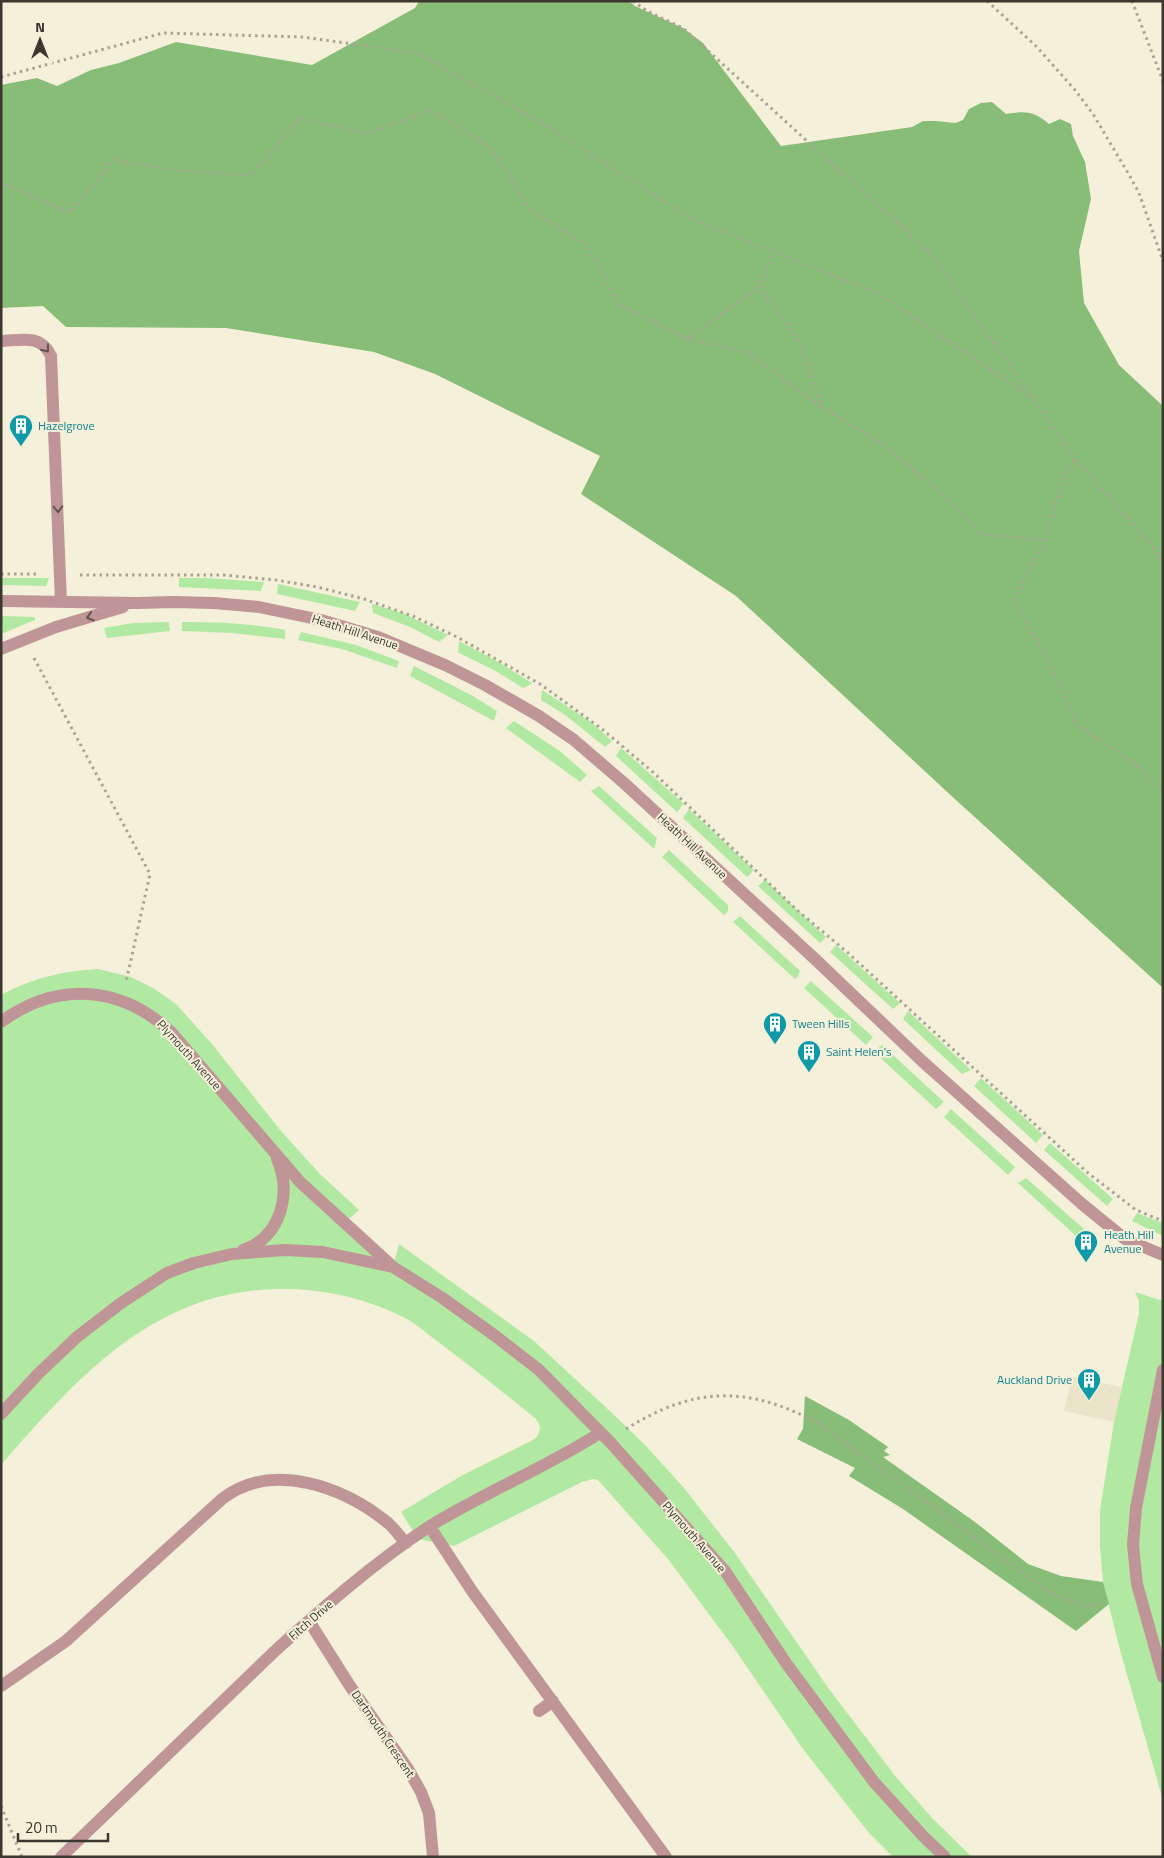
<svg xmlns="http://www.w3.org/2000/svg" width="1164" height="1858" viewBox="0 0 1164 1858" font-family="'Titillium Web',sans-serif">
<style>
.built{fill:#ebe4c8}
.green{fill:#b2e9a2}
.forest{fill:#88bd78}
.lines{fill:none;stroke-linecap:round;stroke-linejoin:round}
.path{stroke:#a8a494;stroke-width:3;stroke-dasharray:2.5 4;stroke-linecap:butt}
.minor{stroke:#bf9598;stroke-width:12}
.oneway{stroke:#62544e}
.labels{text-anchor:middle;stroke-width:4;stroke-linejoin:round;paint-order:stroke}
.culture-label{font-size:12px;fill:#0d838f;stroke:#f5f0da;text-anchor:start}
.street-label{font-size:12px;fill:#3a382f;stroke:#f5f0da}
</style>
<rect width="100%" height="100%" fill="#f5f0da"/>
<path class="built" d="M1072 1377 1122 1387 1114 1422 1064 1411Z"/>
<path class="green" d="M1 578H49L46 586 1 585Z
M179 578H207L264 582 261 591 179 587Z
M278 584 360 602 355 611 277 594Z
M372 604 405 614 448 635 439 642 410 627 373 613Z
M1 616 35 617V620L1 634Z
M169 622 170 631 107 638 104 628 133 623Z
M182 622C217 622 250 623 285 630V639L233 633 182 631Z
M301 632 356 645 399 661 397 668 342 649 298 640Z
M459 641 497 661 532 683 528 686 523 688 494 670 461 654 458 652Z
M414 666 473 696 497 711 494 721 410 676Z
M542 690 591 722 612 741 605 747 565 715 541 700Z
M514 721 560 751 587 775 580 782 506 728Z
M621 748 684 804 677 812 616 756Z
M599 786 657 838 654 849 591 791Z
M689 809 754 870 747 877 683 818Z
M669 850 728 905V911L724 915 662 857Z
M765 880 826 937 820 943 758 886Z
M740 916 800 971 798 976 795 979 733 922Z
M836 945 900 1003 893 1009 830 952Z
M98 969 131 977 153 988 176 1004 212 1044 281 1131 320 1174 359 1210 350 1218 337 1216 393 1266 399 1244 534 1341 612 1413 646 1446 684 1488 735 1553 829 1689 896 1777 933 1819 972 1857H893L869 1833 803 1749 734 1648 668 1559 598 1480 593 1479 582 1482 454 1546 418 1539 401 1512 461 1476 533 1440C541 1434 542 1427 536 1419 504 1393 473 1368 441 1344 430 1336 419 1326 407 1319 369 1299 326 1289 283 1289 155 1289 79 1376 1 1465V995C32 978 63 971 98 969Z
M811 981 873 1037 866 1045 804 988Z
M908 1011 971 1070 962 1074 903 1019Z
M882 1045 944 1102 936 1109 874 1052Z
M981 1078 1043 1135 1036 1143 974 1086Z
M951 1109 1015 1167 1008 1175 944 1117Z
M1050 1143 1113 1199 1107 1206 1044 1150Z
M1026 1178 1084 1229 1077 1237 1018 1183Z
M1137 1213 1163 1223V1236L1132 1221Z
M1135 1292 1163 1301V1800L1120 1650 1103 1582 1100 1546V1510L1114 1422 1139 1313V1301Z"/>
<path class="forest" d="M419 1H629L635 6 683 28 703 43 781 146 912 127 923 121H936L955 123 963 120 969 109 981 103 992 102 1006 114C1026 111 1033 111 1049 124L1060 119 1071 124 1073 136 1085 162 1091 199 1079 251 1084 303 1119 365 1163 406V988L957 801 736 596 581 494 600 456 435 374 374 352 226 328 66 327 43 306 1 308V85L37 78 57 86 91 70 119 63 176 42 312 65 415 8Z
M805 1396 849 1420 888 1447 884 1451 890 1455 883 1457 975 1522 1028 1564 1061 1576 1103 1582 1109 1604 1076 1631 903 1509 849 1476 855 1468 797 1439 803 1429Z"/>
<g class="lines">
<path class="path" d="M633 1 647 11 683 28 930 253 1075 459 1152 545 1163 563
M987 1 1037 47 1075 90 1093 114 1128 173 1139 193 1163 261
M1132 1 1163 81
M1 77 163 33 303 37 417 53 549 127 689 218 877 293 1030 396
M1 185 5 184 69 213 113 160 182 171 251 175 300 118 366 134 431 110 491 148 531 210 586 245 619 304 687 339 759 287 773 252
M759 287 800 342 822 407 881 443 936 489 982 534 1044 540 1066 470 1075 459
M688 339 748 353 820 406
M1044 540 1014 599 1049 664 1077 725 1136 765 1163 790
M1 574H39
M80 575H223L276 580 317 587 364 599 415 617 457 637 540 684 602 729 654 773 798 911 847 952 1088 1173 1136 1210 1163 1221
M34 658 150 874 126 982
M626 1429C693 1387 746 1385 816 1422L1051 1593 1086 1607 1099 1603
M1 1806 22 1857"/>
<path class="minor" d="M1 341C22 340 41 334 51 356L61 602
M1 601 137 603 174 602 214 603 259 607 321 620 378 637 445 665 485 685 539 716 574 740 624 783 816 960 922 1061 1082 1204 1125 1239 1163 1255
M1 649 56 627 123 607
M1 1022C57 981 120 985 171 1032L300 1182 392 1266
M243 1250C281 1237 292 1194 277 1159
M1163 1370 1136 1508 1133 1545 1137 1584 1163 1677
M1 1414 39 1373 77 1337 121 1303 167 1273 194 1263 232 1254 285 1250 323 1252 393 1267 441 1297 494 1335 538 1369 610 1442 725 1571 786 1663 874 1782 923 1836 945 1857
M430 1527 472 1591 666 1857
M309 1621 348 1683 408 1769 421 1792 429 1813 433 1857
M1 1686 66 1641 222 1499C272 1460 344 1487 388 1523 395 1529 400 1537 406 1543
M539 1711 553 1701
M61 1857 276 1650C325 1606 375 1562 430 1526 485 1492 545 1468 600 1433"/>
</g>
<defs><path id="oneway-chevron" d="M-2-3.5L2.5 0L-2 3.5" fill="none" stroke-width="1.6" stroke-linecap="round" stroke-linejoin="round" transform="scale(1.25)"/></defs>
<g class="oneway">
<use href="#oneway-chevron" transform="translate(46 349) rotate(52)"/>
<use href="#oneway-chevron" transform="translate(58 509) rotate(88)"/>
<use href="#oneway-chevron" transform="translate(90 617) rotate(163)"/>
</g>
<defs>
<g id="building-pin" transform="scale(1.25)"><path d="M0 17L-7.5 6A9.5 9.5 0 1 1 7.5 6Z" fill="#0f9aa8" stroke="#f5f0da"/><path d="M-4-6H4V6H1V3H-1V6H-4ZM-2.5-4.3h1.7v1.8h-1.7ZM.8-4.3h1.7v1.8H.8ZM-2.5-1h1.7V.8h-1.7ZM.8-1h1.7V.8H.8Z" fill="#fff"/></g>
</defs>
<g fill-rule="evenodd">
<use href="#building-pin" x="21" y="426"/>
<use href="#building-pin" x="775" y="1024"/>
<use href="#building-pin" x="809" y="1052"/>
<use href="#building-pin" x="1086" y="1242"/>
<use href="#building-pin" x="1089" y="1380"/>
</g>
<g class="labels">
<g class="culture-label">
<text x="38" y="430">Hazelgrove</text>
<text x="792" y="1028">Tween Hills</text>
<text x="826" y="1056">Saint Helen's</text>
<text x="1104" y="1239">Heath Hill<tspan x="1104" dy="14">Avenue</tspan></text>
<text x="1072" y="1384" text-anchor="end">Auckland Drive</text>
</g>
<g class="street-label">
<text transform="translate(355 632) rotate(18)" y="4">Heath Hill Avenue</text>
<text transform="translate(692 846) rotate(43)" y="4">Heath Hill Avenue</text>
<text transform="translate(189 1055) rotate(48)" y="4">Plymouth Avenue</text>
<text transform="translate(694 1537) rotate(49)" y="4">Plymouth Avenue</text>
<text transform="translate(311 1620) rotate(-41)" y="4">Fitch Drive</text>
<text transform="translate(383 1734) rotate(56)" y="4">Dartmouth Crescent</text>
</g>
</g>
<rect width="1164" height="1858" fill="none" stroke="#3a382f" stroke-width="5"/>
<g transform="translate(40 40)" stroke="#f5f0da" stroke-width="4" paint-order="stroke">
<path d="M0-4L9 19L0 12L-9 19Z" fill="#3a382f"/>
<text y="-8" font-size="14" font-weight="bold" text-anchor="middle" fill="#3a382f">N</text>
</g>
<path d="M18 1833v8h90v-8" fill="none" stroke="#3a382f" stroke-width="2.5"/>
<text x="25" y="1833" font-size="15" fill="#3a382f" stroke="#f5f0da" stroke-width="4" paint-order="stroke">20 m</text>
</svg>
